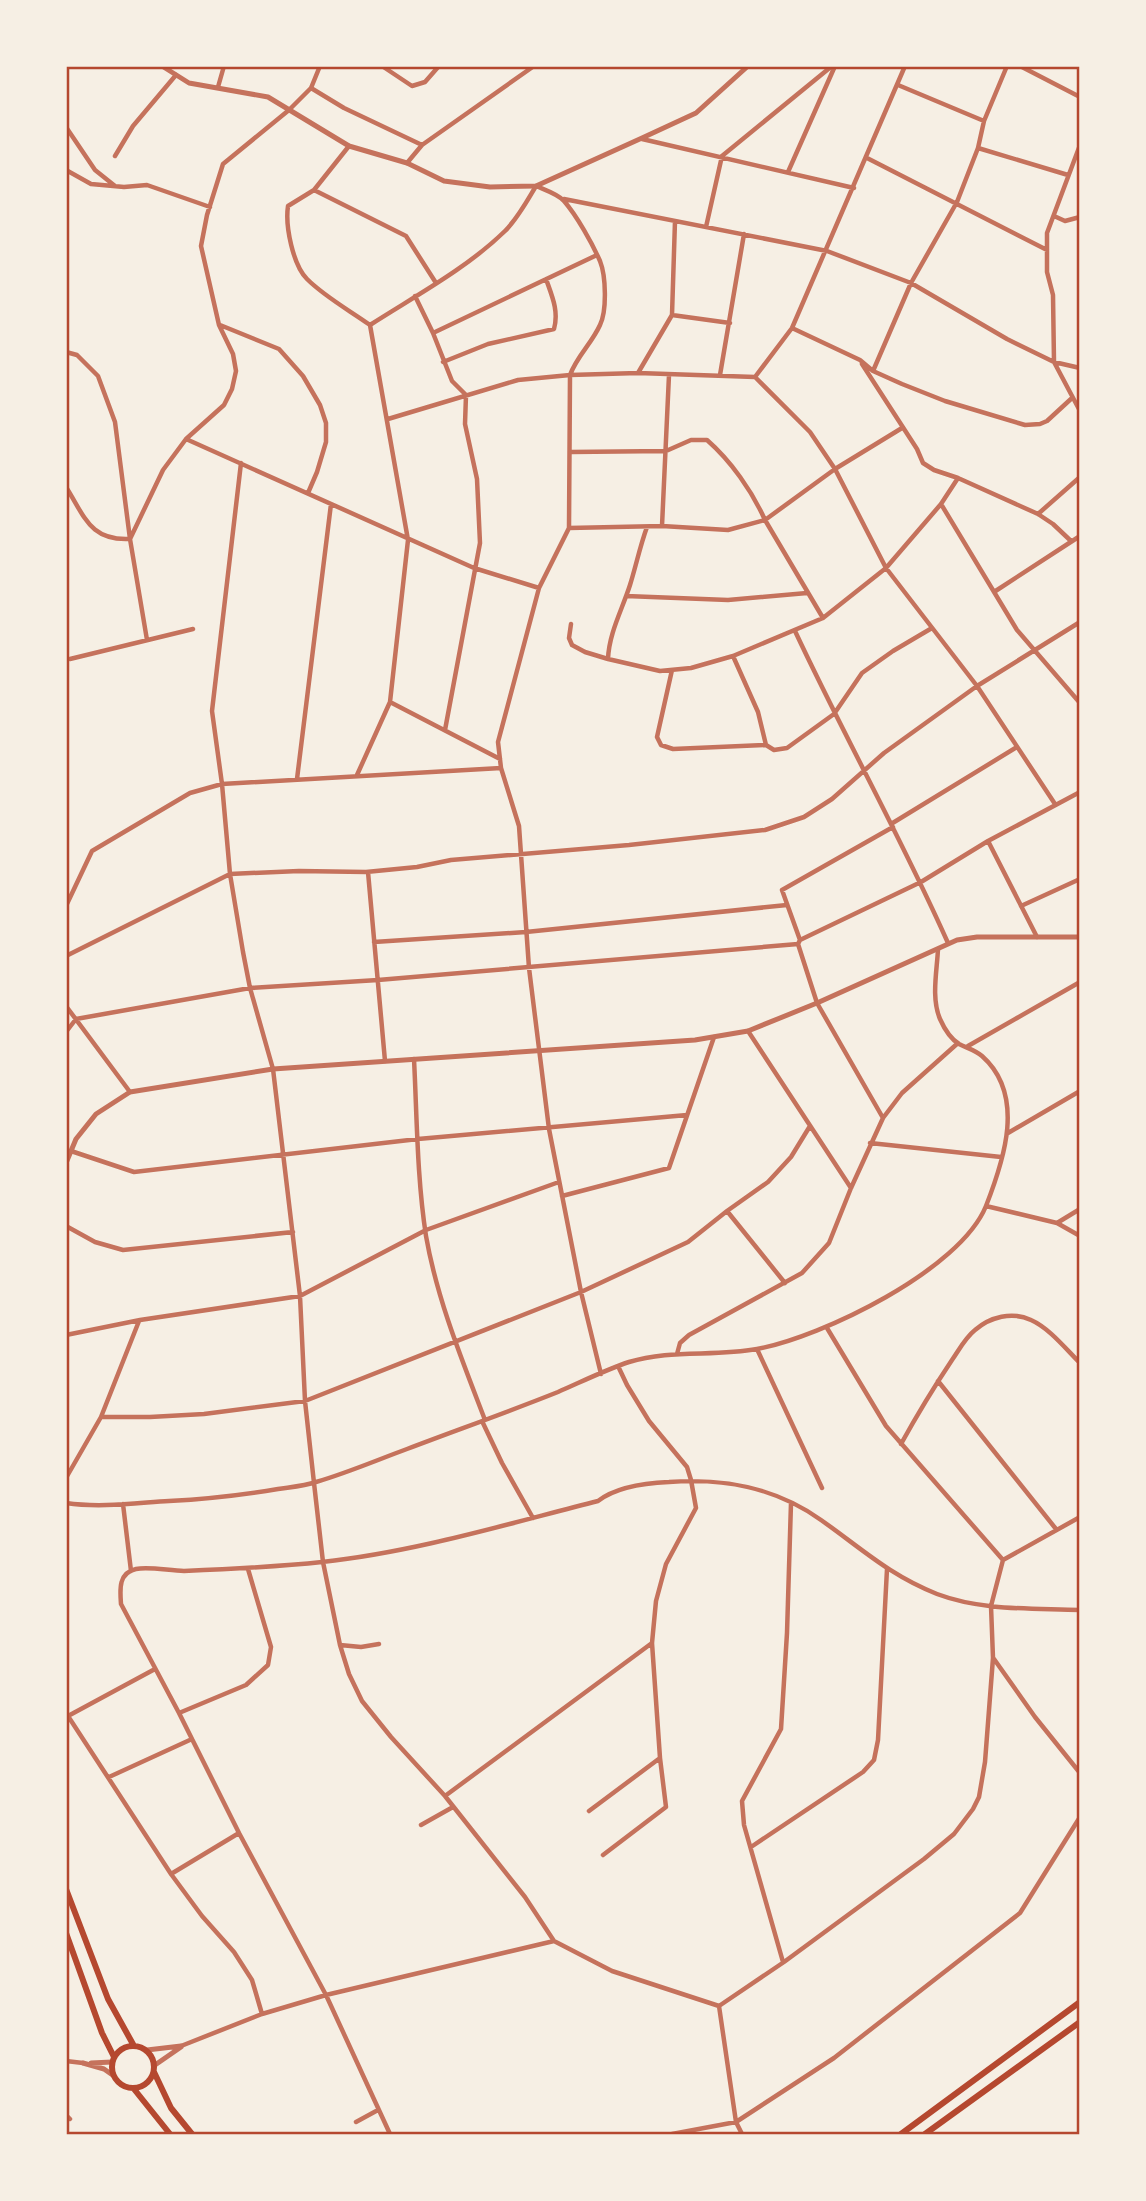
<svg xmlns="http://www.w3.org/2000/svg" width="1146" height="2201" viewBox="0 0 1146 2201" font-family="Ubuntu,sans-serif">
<style>
.lines{fill:none;stroke-linecap:round;stroke-linejoin:round}
.minor{stroke:#c5725c;stroke-width:4.5}
.tertiary{stroke:#c5725c;stroke-width:5}
.secondary{stroke:#b5482f;stroke-width:6}
.neatline{fill:none;stroke:#b5482f;stroke-width:2.5}
</style>
<rect width="100%" height="100%" fill="#f6efe4"/>
<g class="lines">
<path class="minor" d="M382 66 412 86 425 82 439 66
M1020 66 1080 97
M898 85 984 121
M218 87 224 66
M311 88 344 108 422 145
M66 127 95 170 115 186
M642 139 854 188
M1080 145 1047 233V272L1053 295 1054 362 1080 411
M349 146 314 190 288 206C285 226 293 265 307 279 325 297 349 310 370 325L408 540 390 702 357 775
M978 148 1068 175
M115 156 133 126 176 75
M867 158 1047 250
M407 163 422 145 534 66
M66 170 91 184 124 187 147 185 210 207
M788 172 835 66
M314 190 406 236 436 283
M564 199 827 251 911 283 1007 339 1054 362 1080 368
M1054 216 1065 221 1080 217
M706 227 722 156 832 66
M415 296 433 333 452 381 466 395 465 424 477 479 480 543 445 730
M672 315 730 323
M220 325 279 349 303 376 320 405 326 423V442L317 472 308 493
M370 325C415 296 466 269 505 231 518 218 527 201 536 186 545 190 558 194 564 201 577 216 592 243 600 261 606 276 607 311 600 325 592 343 577 356 570 375L569 528 539 588 498 742 501 768 519 826 529 968 549 1129 581 1292 601 1374
M792 328 860 360 873 371 902 384 945 401 1025 425 1040 424 1047 421 1072 398
M433 333 597 255
M66 352 77 355 98 376 115 422 130 539 147 640
M443 362 488 344 554 329C559 311 552 296 546 279
M862 364 917 449 923 463 934 470 958 478 1038 514 1053 524 1071 541
M873 371 911 283 957 202 978 148 984 121 1007 66
M638 373 672 315 675 221
M720 375 744 234
M755 377 792 328 905 66
M388 419 518 380 570 375 638 373 755 377 810 432 835 469 886 568 977 686 1055 804
M186 439 474 568 539 588
M571 452 666 451 691 440H707C731 461 752 491 765 520L823 618
M241 463 212 711 222 784 230 874 243 952 250 988 273 1069 300 1296 305 1401 314 1483 323 1562 340 1645 349 1674 362 1701 391 1737 445 1796 525 1897 554 1941 612 1971 719 2006 784 1962 924 1859 954 1834 973 1809 979 1797 985 1762 993 1658 991 1606 1003 1560 1080 1517
M66 487C85 517 90 541 130 539L163 470 186 439 224 405 232 389 236 371 233 354 219 325 201 246 207 215 223 164 289 110 311 88 320 66
M941 504 1017 630 1080 703
M1038 514 1080 477
M662 526 669 375
M647 527C640 546 636 566 630 585 622 610 609 633 608 659L660 671 691 668 733 656 823 618 886 568 941 504 958 478
M569 528 662 526 728 530 765 520 835 469 902 428
M994 592 1080 536
M626 596 728 600 807 593
M571 624 569 638 572 645 585 652 608 659
M795 631C844 736 901 837 948 943
M733 656 758 712 766 745
M70 659 193 629
M672 670 657 737 661 745 673 749 766 745 774 750 787 748 834 714 862 673 893 651 932 628
M390 702 500 759
M297 779 331 504
M891 824 1017 747
M988 841 1037 937
M368 872 385 1061
M66 906 92 851 190 793 222 784 501 768
M1021 906 1080 879
M800 940 782 890 893 827
M374 942 526 932 787 905
M798 944 817 1003 883 1118
M66 956 230 874 299 871 366 872 417 867 451 860 629 845 765 830 804 817 832 799 884 753 977 686 1080 622
M66 1006 130 1092
M748 1031 851 1188
M66 1032 76 1019 250 988 378 980 798 944 800 940 921 882 988 841 1080 792
M968 1046 1080 982
M414 1059C417 1118 417 1178 426 1236 437 1299 462 1360 485 1420
M1008 1133 1080 1091
M870 1143 1001 1157
M71 1151 134 1172 418 1139 687 1115
M562 1196 669 1168 714 1037
M986 1206 1057 1223 1080 1236
M727 1211 785 1283
M1057 1223 1080 1209
M66 1226 95 1242 123 1250 293 1232
M827 1328 886 1426 1003 1560
M66 1335 140 1320 300 1296 426 1230 559 1182
M757 1349 822 1488
M677 1354 680 1343 689 1335 802 1273 829 1243 851 1188 883 1118 902 1093 958 1043
M938 1381 1056 1529
M101 1417H150L204 1414 305 1401 581 1292 688 1242 727 1211 768 1182 791 1157 810 1126
M482 1421 502 1463 533 1518
M901 1444C917 1415 934 1387 952 1360 959 1350 965 1338 975 1330 990 1317 1012 1311 1031 1320 1049 1328 1065 1348 1080 1363
M66 1478 101 1417 139 1321
M66 1503C100 1508 136 1503 169 1501 206 1499 242 1495 278 1489 291 1487 304 1486 316 1482 347 1473 377 1460 407 1449 457 1430 508 1412 558 1392 581 1382 605 1370 629 1362 670 1349 714 1357 757 1349 822 1337 960 1270 986 1206 1004 1160 1026 1095 982 1056 975 1050 967 1048 959 1044 951 1039 944 1028 940 1019 931 998 937 971 938 949
M123 1504 131 1571
M340 1645 361 1647 379 1644
M994 1659 1035 1717 1080 1773
M66 1713 171 1874 202 1916 234 1952 252 1980 262 2014
M179 1713 246 1685 268 1665 271 1647 248 1569
M68 1716 155 1669
M109 1777 192 1739
M445 1796 652 1643
M589 1811 660 1758 652 1643 656 1601 666 1564 696 1508 691 1480 687 1467 649 1421 627 1385 618 1366
M421 1825 453 1807
M751 1847 863 1772 874 1760 878 1740 887 1569
M603 1855 666 1807 660 1758
M171 1874 239 1833
M783 1962 744 1825 742 1801 781 1729 787 1633 791 1503
M719 2006 736 2122 742 2134
M181 2046 262 2014 326 1995 554 1941
M66 2061 83 2063
M66 2115 70 2119
M356 2122 378 2110
M390 2134 326 1995 239 1833 179 1713 121 1604C120 1590 118 1573 136 1569 149 1566 170 1571 184 1571 230 1569 276 1567 322 1562 415 1552 507 1524 598 1501 616 1487 646 1483 669 1482 724 1478 775 1487 821 1520 861 1548 889 1575 937 1594 982 1611 1032 1608 1080 1610
M672 2134 736 2122 834 2058 1020 1913 1080 1817"/>
<path class="tertiary" d="M162 66 189 83 268 97 349 146 407 163 444 181 490 187 536 186 642 138 696 113 748 66
M66 1163 76 1139 96 1114 130 1092 273 1069 695 1040 748 1031 817 1003 957 940 977 937H1080
M147 2050 181 2046
M83 2063 104 2069 114 2076
M91 2063 112 2062
M155 2065 181 2047"/>
<path class="secondary" d="M66 1889 108 1999 134 2046
M66 1933 102 2033 114 2057
M112 2067a21 21 0 1 1 42 0a21 21 0 1 1-42 0Z
M154 2072 171 2108 192 2134
M134 2089 170 2134
M901 2134 1080 2002
M925 2134 1080 2022"/>
</g>
<rect width="1146" height="2201" fill="none" stroke="#f6efe4" stroke-width="136"/>
<rect x="68" y="68" width="1010" height="2065" class="neatline"/>
</svg>
